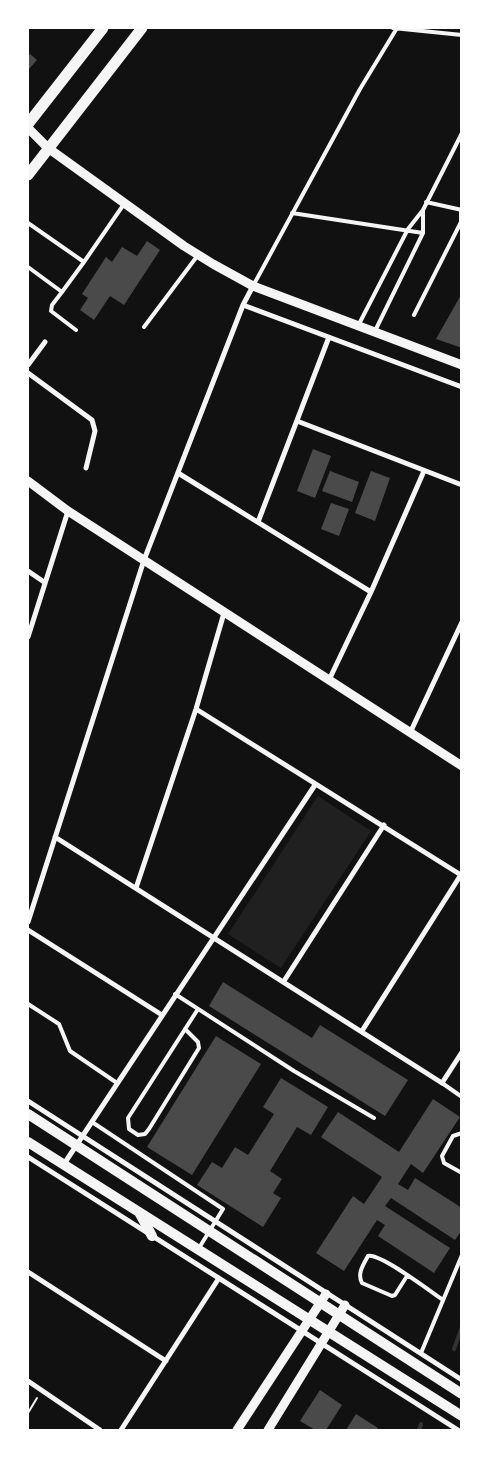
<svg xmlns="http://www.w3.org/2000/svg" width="489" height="1458" viewBox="0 0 489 1458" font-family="'PT Sans Narrow',sans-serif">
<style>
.green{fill:#202020}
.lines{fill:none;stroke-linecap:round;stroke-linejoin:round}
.stream{stroke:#333;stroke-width:4}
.building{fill:#4a4a4a}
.path{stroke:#f5f5f5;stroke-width:2}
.service{stroke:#f5f5f5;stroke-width:4}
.minor{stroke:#f5f5f5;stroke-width:5}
.tertiary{stroke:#f5f5f5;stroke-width:9}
.secondary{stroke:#f5f5f5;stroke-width:10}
.primary{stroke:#f5f5f5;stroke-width:11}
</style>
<rect width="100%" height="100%" fill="#111"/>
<path class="green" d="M318 796 371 831 281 968 228 934Z"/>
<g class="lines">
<path class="stream" d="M454 1349 462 1327
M419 1430 421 1424"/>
</g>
<path class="building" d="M30 54 37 60 28 70V56Z
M147 241 160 250 124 305 110 296 94 320 80 310 88 298 82 294 106 257 112 262 122 247 137 256Z
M462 293V348L436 339Z
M313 449 331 456 315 498 297 491Z
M330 471 359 482 352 502 322 491Z
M371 471 390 478 375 521 355 513Z
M331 503 349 509 339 536 321 529Z
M223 982 312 1038 320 1025 408 1080 385 1116 209 1006Z
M216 1036 261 1064 192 1175 147 1147Z
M281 1078 328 1107 311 1135 297 1127 270 1171 282 1179 273 1193 281 1198 263 1227 197 1185 212 1162 222 1168 235 1147 248 1155 274 1114 263 1107Z
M433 1099 460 1117 423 1173 411 1164 398 1184 408 1190 415 1178 462 1208V1230L455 1240 391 1198 385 1206 450 1248 434 1273 378 1236 385 1225 377 1220 344 1271 316 1253 353 1196 364 1204 382 1177 321 1137 338 1112 399 1152Z
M320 1390 342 1405 326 1430H315L300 1421Z
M356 1414 378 1428 377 1430H346Z"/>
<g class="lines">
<path class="path" d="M28 1413 37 1398"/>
<path class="service" d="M393 28 462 35
M426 202 462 210
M292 213 423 233
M28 223 84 262 62 292
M84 262 124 204
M28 267 62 292 52 305 51 311 76 330
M253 286 360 89 397 28
M414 315 461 222V210
M358 326 408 229 423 210 462 133
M144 327 198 255
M375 331 423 233V210
M175 994 294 1071 374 1118
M28 1004 59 1024 70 1051 117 1083
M185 1029 198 1042 199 1048 149 1129 145 1134 138 1135 129 1129 128 1118 198 1009
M442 1083 462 1097
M92 1122 223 1209 199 1248
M462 1133 453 1136 442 1156 444 1163 462 1173
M407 1276 395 1295 392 1296 362 1283C357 1274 363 1265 368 1256 380 1253 430 1291 443 1300
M421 1353 462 1255"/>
<path class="minor" d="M243 305 462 387
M28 365 45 342
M28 373 92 420 95 431 86 468
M297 421 462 485
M178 473 371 592
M258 522 329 337
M28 571 44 582
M28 637 68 511
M329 680 371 592 424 471
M196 709 461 875
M410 733 462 622
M55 837 442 1083 462 1052
M136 888 196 709 224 613
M28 922 144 560 243 305 253 286
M28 930 162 1015
M284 981 384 825
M362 1031 462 873
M28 1101 462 1380
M28 1157 458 1430
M64 1164 315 785
M28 1272 166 1361
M28 1381 100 1430
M121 1430 219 1278"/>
<path class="tertiary" d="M28 128 48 148 184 246 213 264 253 286 462 365
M28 481 68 511 462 766
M237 1430 326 1294
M268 1430 345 1305"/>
<path class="secondary" d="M28 1114 462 1394
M28 1142 462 1416
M139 1212 152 1236"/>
<path class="primary" d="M28 124 103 28
M28 175 142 28"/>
</g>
<rect width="489" height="1458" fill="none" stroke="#ffffff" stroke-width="58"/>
</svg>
